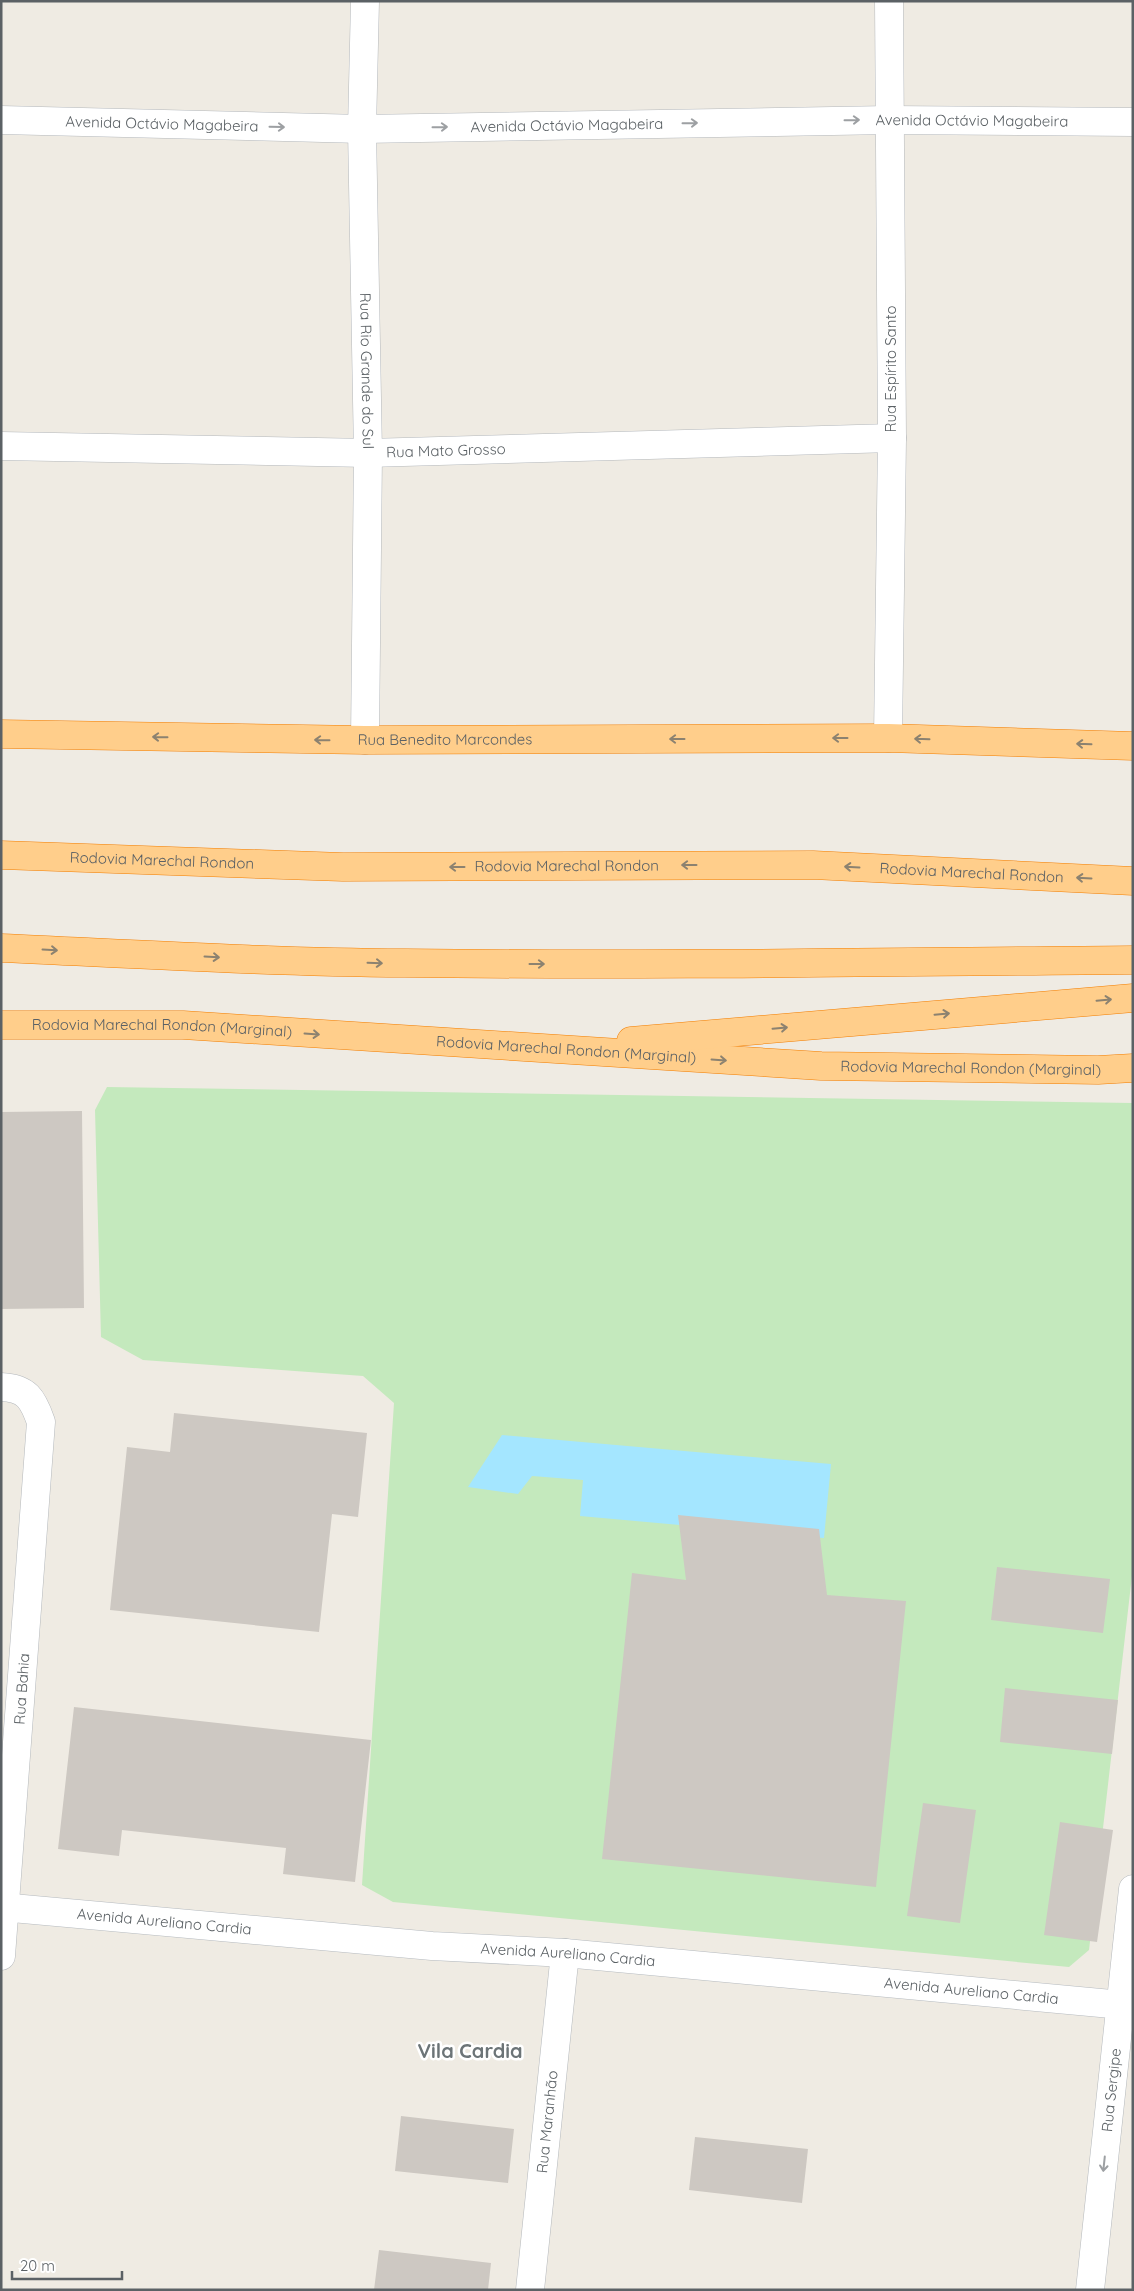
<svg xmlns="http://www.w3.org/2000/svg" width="1134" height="2291" viewBox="0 0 1134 2291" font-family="Quicksand,sans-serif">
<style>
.green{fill:#c4e9bd}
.water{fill:#a4e6ff}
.building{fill:#cdc8c2}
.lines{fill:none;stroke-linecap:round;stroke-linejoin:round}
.street-casing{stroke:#b4b8bc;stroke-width:29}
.secondary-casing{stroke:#b5babf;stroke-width:29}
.highway-casing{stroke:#f37e00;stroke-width:29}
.street{stroke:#fff;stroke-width:28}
.secondary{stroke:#fff;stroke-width:28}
.highway{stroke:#ffce8b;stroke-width:28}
.oneway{stroke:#9da0a3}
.oneway2{stroke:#8c8270}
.labels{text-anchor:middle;stroke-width:5;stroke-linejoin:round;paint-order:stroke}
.street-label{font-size:15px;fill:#5b6165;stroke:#fff}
.district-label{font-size:20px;font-weight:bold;fill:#6c7477;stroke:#fff}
</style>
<rect width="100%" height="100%" fill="#efebe3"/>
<path class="green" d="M107 1087 1133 1103V1567L1089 1950 1069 1967 393 1902 362 1885 394 1403 363 1376 143 1360 101 1337 95 1110Z"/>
<path class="water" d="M502 1435 831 1464 824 1538 580 1516 583 1480 532 1476 518 1494 468 1487Z"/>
<path class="building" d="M82 1111 84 1308 1 1309V1112Z
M174 1413 367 1433 358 1517 332 1514 319 1632 110 1610 127 1447 170 1452Z
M678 1515 819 1529 827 1595 906 1601 876 1887 602 1859 632 1573 686 1580Z
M997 1567 1110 1579 1103 1633 991 1620Z
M1005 1688 1118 1700 1112 1754 1000 1742Z
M74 1707 371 1740 355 1882 283 1874 286 1848 122 1830 119 1856 58 1849Z
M923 1803 976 1810 960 1923 907 1916Z
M1060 1822 1113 1830 1097 1942 1044 1935Z
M401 2116 514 2129 508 2183 395 2171Z
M695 2137 808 2149 802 2203 689 2190Z
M379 2250 491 2263 488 2290H374Z"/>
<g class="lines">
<g class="street-casing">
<g id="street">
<path id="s1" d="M365 1 362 129 368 453 365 740"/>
<path id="s2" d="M1 120 362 129 889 120 1133 122"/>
<path id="s3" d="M1 446 368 453 892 438"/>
<path d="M888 738 892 438 889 1"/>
<path d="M1 1387C27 1388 33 1399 41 1422L1 1956"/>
<path id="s4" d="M530 2290 565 1953"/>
<path id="s5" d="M1090 2290 1133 1889"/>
</g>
</g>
<g class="secondary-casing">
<g id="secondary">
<path id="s6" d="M1 1907 432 1946 565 1953 1133 2006"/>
</g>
</g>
<g class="highway-casing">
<g id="highway">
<path id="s7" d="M1 734 365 740 888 738 1133 746"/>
<path id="s8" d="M1 855 343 867 813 865 1133 881"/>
<path d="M1 948C136 954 270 962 405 963 647 966 890 962 1133 960"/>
<path id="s9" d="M1 1025H183L821 1066 1098 1070 1133 1068"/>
<path d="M631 1041 1133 998"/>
</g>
</g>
<use href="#street" class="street"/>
<use href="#secondary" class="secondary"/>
<use href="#highway" class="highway"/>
</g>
<defs><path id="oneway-shaft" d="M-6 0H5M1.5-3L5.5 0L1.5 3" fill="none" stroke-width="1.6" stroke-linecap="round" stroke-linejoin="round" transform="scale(1.25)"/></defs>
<g class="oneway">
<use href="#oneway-shaft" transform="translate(852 120) rotate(-1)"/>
<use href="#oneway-shaft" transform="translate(690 123) rotate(-1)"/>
<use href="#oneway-shaft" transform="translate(277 127) rotate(1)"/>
<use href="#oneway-shaft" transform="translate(440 127) rotate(-1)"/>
<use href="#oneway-shaft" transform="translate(1104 2164) rotate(96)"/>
</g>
<g class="oneway2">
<use href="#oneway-shaft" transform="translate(160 737) rotate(-179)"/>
<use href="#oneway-shaft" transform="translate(840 738) rotate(180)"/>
<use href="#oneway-shaft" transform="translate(677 739) rotate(180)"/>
<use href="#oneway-shaft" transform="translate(922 739) rotate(-178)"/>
<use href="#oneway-shaft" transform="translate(322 740) rotate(-179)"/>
<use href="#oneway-shaft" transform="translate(1084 744) rotate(-178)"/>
<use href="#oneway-shaft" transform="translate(689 865) rotate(180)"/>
<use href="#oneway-shaft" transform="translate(457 867) rotate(180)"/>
<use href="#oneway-shaft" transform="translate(852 867) rotate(-177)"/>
<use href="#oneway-shaft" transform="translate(1084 878) rotate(-177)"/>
<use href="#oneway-shaft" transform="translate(50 950) rotate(3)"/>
<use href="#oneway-shaft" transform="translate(212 957) rotate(3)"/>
<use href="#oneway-shaft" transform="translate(375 963) rotate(2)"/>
<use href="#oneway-shaft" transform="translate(537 964)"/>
<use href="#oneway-shaft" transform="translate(1104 1000) rotate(-5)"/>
<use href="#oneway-shaft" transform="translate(942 1014) rotate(-5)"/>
<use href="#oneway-shaft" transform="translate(780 1028) rotate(-5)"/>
<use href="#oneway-shaft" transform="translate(312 1034) rotate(4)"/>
<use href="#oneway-shaft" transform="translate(719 1060) rotate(4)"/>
</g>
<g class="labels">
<g class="street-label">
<text dy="5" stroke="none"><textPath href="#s2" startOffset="971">Avenida Octávio Magabeira</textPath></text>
<text dy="5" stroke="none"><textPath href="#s2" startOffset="161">Avenida Octávio Magabeira</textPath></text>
<text dy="5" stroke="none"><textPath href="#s2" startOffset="566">Avenida Octávio Magabeira</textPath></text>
<text transform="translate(891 369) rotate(-90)" y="5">Rua Espírito Santo</text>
<text dy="5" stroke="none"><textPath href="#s1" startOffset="370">Rua Rio Grande do Sul</textPath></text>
<text dy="5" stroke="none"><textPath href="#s3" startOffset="445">Rua Mato Grosso</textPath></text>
<text dy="5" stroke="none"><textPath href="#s7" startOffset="444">Rua Benedito Marcondes</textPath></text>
<text dy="5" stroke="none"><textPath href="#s8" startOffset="161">Rodovia Marechal Rondon</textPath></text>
<text dy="5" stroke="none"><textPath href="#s8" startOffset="566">Rodovia Marechal Rondon</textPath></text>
<text dy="5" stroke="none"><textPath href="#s8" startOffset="971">Rodovia Marechal Rondon</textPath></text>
<text dy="5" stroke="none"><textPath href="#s9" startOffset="161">Rodovia Marechal Rondon (Marginal)</textPath></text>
<text dy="5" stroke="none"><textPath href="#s9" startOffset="566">Rodovia Marechal Rondon (Marginal)</textPath></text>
<text dy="5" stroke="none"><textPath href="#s9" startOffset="971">Rodovia Marechal Rondon (Marginal)</textPath></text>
<text transform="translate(22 1689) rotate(-86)" y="5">Rua Bahia</text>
<text dy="5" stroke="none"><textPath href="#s6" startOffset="164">Avenida Aureliano Cardia</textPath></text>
<text dy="5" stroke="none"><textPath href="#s6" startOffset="569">Avenida Aureliano Cardia</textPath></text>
<text dy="5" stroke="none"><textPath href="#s6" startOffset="974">Avenida Aureliano Cardia</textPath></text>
<text dy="5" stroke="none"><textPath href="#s5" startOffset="201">Rua Sergipe</textPath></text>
<text dy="5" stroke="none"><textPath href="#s4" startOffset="169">Rua Maranhão</textPath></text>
</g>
<g class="district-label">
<text x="470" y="2058">Vila Cardia</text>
</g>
</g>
<rect width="1134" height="2291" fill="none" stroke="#5b6165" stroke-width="5"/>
<path d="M12 2271v8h110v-8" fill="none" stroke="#5b6165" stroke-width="2.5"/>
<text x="20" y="2271" font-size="15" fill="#5b6165" stroke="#ffffff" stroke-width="4" paint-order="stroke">20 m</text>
</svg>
